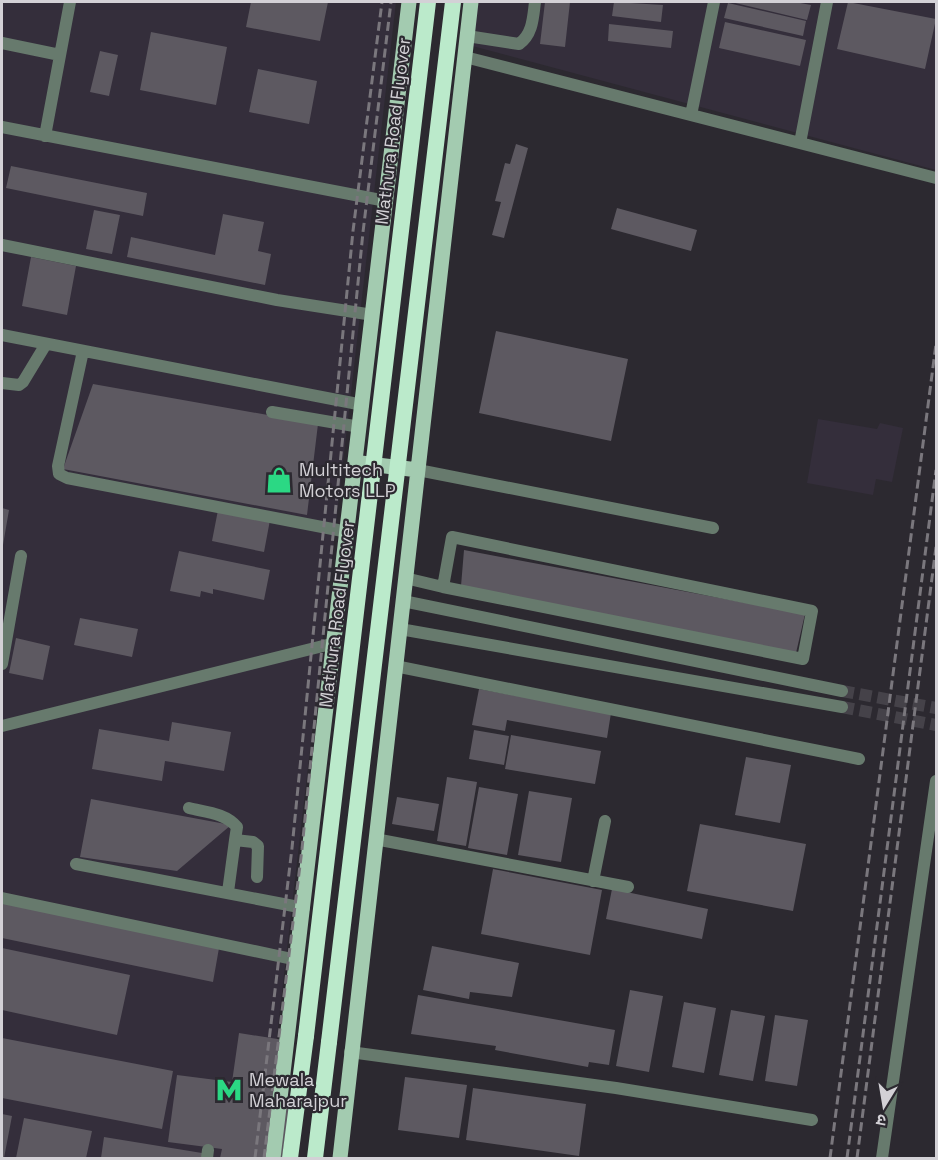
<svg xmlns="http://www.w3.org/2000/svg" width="938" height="1160" viewBox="0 0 938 1160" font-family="'Space Grotesk','Noto Sans Devanagari',sans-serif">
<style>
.built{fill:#342e3b}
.building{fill:#5d5961}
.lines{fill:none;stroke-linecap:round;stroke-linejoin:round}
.minor-tunnel{stroke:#454249;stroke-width:12;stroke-dasharray:12 6;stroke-linecap:butt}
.minor{stroke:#677a6d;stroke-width:12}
.major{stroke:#a3cbb0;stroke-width:15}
.highway{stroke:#bbeacb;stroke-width:16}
.rail{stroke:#7a777d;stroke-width:3;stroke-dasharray:9 4.5;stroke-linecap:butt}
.highway-bridge{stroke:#bbeacb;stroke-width:16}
.labels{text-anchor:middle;stroke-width:4.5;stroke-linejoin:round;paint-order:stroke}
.street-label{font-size:18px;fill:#d3d1d6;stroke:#2c2930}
.poi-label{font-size:18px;fill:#d3d1d6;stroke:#2c2930;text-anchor:start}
</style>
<rect width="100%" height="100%" fill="#2c2930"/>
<path class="built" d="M2 2H396L263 1158H2Z
M466 2H936V170L461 43Z
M818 419 877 429 880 423 903 428 892 482 876 479 873 495 807 483Z"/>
<path class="building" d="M251 2H328L320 41 246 27Z
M545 2H570L565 47 540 44Z
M614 2 663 5 661 22 612 16Z
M731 2H795L811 5 807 20Z
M848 2 936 19 925 69 837 49Z
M728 3 806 21 803 36 724 18Z
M725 22 806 40 800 66 719 48Z
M609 24 673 31 671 48 608 41Z
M151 32 227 47 216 105 140 90Z
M100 51 118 55 109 96 90 92Z
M258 69 317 81 309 124 249 112Z
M516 144 528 148 504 238 492 235 501 202 495 201 505 163 510 164Z
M11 166 147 193 143 216 6 188Z
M617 208 697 230 691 251 611 229Z
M94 210 120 215 112 254 86 249Z
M223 214 264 222 258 251 271 254 265 285 127 257 131 237 215 255Z
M31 257 76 266 67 315 22 306Z
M496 331 628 359 611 441 479 413Z
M93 384 318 424 307 515 63 469Z
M2 508 9 510 3 545H2Z
M218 510 270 520 264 552 212 541Z
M464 550 805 614 796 653 461 586Z
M179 551 270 570 264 600 213 589V594L201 591 200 597 170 591Z
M80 618 138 629 132 657 74 645Z
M16 638 50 646 43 680 9 673Z
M479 689 611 713 607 738 507 720 505 731 472 725Z
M172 722 231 732 224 771 165 761 162 781 92 769 99 729 169 741Z
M474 730 509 736 504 765 469 759Z
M511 735 601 751 595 784 505 769Z
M746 757 791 765 780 823 735 815Z
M447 777 477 782 466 846 437 841Z
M479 787 518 794 507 855 468 848Z
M529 791 572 798 561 862 518 855Z
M397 797 439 804 434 831 392 824Z
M91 799 231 825 177 871 80 857Z
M700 824 806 844 793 911 687 891Z
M493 869 602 890 590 955 481 934Z
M612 889 708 909 702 939 606 919Z
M2 902 219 948 213 982 2 938Z
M432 946 519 963 512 997 470 992 469 999 423 990Z
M2 948 130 975 117 1035 2 1010Z
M630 990 663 996 649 1072 616 1066Z
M418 995 615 1030 609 1065 589 1062 588 1067 495 1050 496 1046 411 1034Z
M684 1002 716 1008 704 1073 672 1067Z
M731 1010 765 1016 753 1081 719 1075Z
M775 1015 808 1020 797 1086 765 1081Z
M239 1033 290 1041 282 1097 291 1099 282 1158H220L222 1149 168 1142 177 1075 232 1082Z
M2 1038 173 1071 162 1129 2 1098Z
M405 1077 467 1085 459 1138 398 1130Z
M473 1088 586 1104 579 1156 466 1140Z
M2 1114 12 1116 4 1158H2Z
M24 1118 92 1131 86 1158H16Z
M104 1137 202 1153V1158H101Z"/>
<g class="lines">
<path class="minor-tunnel" d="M842 691 936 708
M842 707 936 725"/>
<path class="minor" d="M467 36 519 44C533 34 533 17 535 2
M2 43 60 55
M465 57 936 178
M691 115 714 2
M2 127 386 201
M45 136 70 2
M800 143 827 2
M2 245 277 300 373 315
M2 335 363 405
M83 351 58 466 59 474 67 478 348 532
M2 383 19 385 23 382 46 344
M272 412 360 427
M418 470 713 528
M405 578 443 587 452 537 812 611 803 659 443 587
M403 601 842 691
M400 629 842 707
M2 664 21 556
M395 666 859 759
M2 726 335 643
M189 808C205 812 226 813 237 827L235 840
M375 839 628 887
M76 864 304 908
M593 881 605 821
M228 892 235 840 253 842 258 846 257 877
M2 898 297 960
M350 1052 616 1088 812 1120
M207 1158 208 1150
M882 1158 936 781"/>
<path class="major" d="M361 463 418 470
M273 1158 409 2
M340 1158 471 2"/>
<path class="highway" d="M290 1158 306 1036
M315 1158 329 1042"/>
<path class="rail" d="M255 1158 292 848 353 231 382 2
M264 1158 302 849 363 232 391 2
M830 1158 936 344
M847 1158 936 470
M857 1158 936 547"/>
<path class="highway-bridge" d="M306 1036 428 2
M329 1042 453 2"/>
</g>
<defs>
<g id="shop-bare" transform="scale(2.07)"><path d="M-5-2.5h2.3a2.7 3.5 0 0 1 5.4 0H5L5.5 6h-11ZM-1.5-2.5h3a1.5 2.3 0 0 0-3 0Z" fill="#2bd884" stroke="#2c2930" stroke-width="2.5" paint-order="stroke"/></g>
<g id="metro-bare" transform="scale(2.07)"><path d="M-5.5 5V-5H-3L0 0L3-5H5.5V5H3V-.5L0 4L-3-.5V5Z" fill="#2bd884" stroke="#2c2930" stroke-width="2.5" paint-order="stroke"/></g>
</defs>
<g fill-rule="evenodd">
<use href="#shop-bare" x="279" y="480"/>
<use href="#metro-bare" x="229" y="1090"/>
</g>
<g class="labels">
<g class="street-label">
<text transform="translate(393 131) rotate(-83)" y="6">Mathura Road Flyover</text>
<text transform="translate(337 614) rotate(-83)" y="6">Mathura Road Flyover</text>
</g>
<g class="poi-label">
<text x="299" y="476">Multitech<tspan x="299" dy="21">Motors LLP</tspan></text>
<text x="249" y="1086">Mewala<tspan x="249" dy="21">Maharajpur</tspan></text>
</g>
</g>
<rect width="938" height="1160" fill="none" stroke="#d3d1d6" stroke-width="6"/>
<g transform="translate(884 1106) rotate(191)" stroke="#2c2930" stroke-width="4.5" paint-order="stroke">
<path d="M0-4.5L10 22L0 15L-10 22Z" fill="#d3d1d6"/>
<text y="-9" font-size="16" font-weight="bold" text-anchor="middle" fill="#d3d1d6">उ</text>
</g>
</svg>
